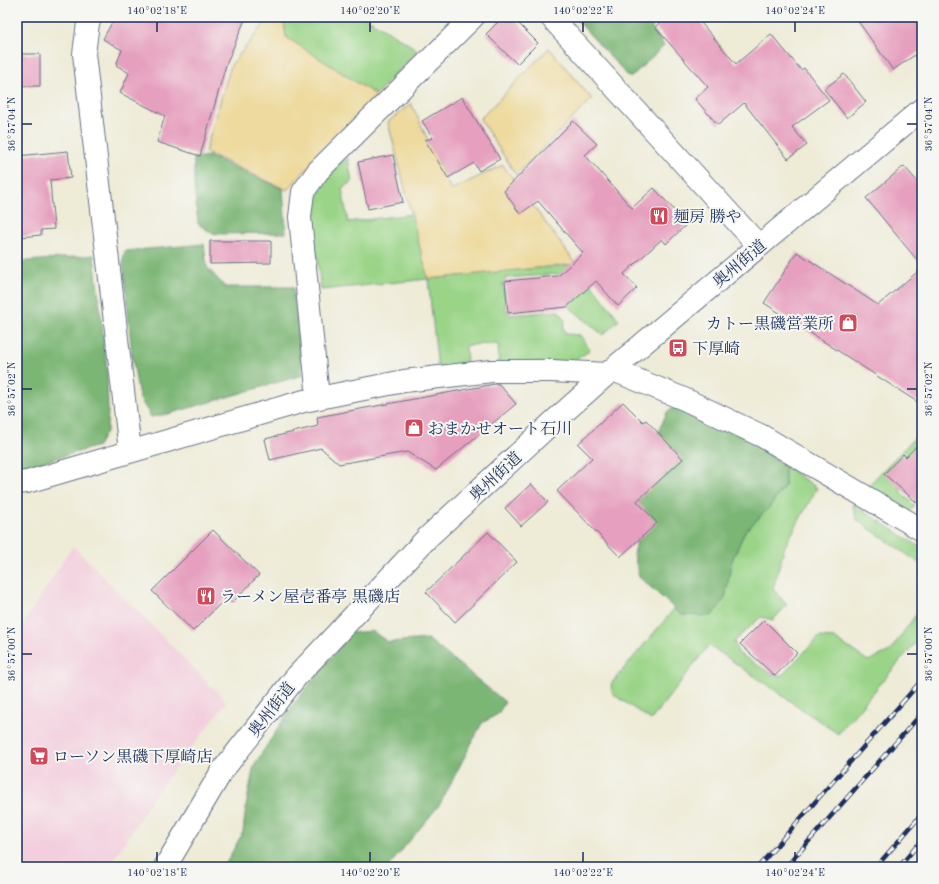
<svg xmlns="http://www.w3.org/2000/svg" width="939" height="884" viewBox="0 0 939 884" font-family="'Old Standard TT','Noto Serif JP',serif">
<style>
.built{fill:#f3cfde}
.green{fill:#9ad487;stroke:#5a8272}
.forest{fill:#7bb674;stroke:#4b7269}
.sand{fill:#eeda9e;stroke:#84847e}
.building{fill:#e69fbe}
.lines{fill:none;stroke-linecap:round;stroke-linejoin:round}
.minor-casing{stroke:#657188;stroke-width:24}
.secondary-casing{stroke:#657188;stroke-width:24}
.minor{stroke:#fff;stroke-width:22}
.secondary{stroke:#fff;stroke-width:22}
.rail-casing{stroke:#1b2f5e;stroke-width:4.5}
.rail{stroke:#f6f6f2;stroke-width:3;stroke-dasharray:9;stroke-linecap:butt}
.ticks{fill:none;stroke:#1b2f5e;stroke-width:1.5}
.labels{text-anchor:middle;stroke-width:4;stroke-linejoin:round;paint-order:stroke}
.poi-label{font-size:16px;fill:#1b2f5e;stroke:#f6f6f2;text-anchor:start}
.street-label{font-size:16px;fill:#1b2f5e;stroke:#f6f6f2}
.neatline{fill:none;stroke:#1b2f5e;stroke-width:1.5}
.ticks-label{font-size:10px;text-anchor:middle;fill:#1b2f5e}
</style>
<rect width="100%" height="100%" fill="#f6f6f2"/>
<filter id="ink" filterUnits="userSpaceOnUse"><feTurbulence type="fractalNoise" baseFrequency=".025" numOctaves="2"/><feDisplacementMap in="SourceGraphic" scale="8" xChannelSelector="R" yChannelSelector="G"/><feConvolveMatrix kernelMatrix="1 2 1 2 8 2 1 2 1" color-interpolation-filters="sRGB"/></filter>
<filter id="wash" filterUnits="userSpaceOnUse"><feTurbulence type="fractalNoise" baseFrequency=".012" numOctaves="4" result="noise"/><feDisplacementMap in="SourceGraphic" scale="16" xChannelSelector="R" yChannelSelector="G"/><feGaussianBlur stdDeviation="0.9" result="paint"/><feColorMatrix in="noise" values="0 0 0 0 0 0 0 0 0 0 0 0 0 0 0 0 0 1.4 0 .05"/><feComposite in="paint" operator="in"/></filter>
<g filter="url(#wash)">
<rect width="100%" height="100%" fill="#eeebd7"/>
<path class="built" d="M73 546 227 702 155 794 109 867H17V633Z"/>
<path class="green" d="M289 17H365L418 50 376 95 286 37 284 23Z
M348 158 352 182 342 188 348 222 412 214 428 279 576 264 619 320 603 335 567 305 565 279 559 274 506 278 503 283 506 311 510 315 559 311 565 321 563 328 566 334 580 335 590 350 573 362 499 363 498 344 466 345 467 365 438 369 428 279 321 290 311 205 315 187 327 172Z
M922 430V464L900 491 915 506 908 513 867 487Z
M785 466 817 488 785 546 773 589 787 605 773 620 761 617 734 641 738 653 775 676 782 675 819 637 834 638 868 661 890 651 922 606V635L838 734 709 645 651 720 613 694 611 684 674 609 682 615 725 598 731 563 745 531 768 509 785 485Z
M852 504 922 548V565L857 520Z"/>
<path class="forest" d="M574 17H656L654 18 652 28 664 46 630 78Z
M209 156 283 189 286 233 213 234 198 224 194 184V158Z
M204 244 207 267 225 287H293L303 375 172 413 151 417 139 397 132 355 123 259 125 251Z
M94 255 107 369 108 410 107 430 98 446 23 468H17V262Z
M677 406 741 435 765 450 785 466V485L768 509 745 531 731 563 725 598 712 616 682 615 639 577 634 554 641 525 620 461 655 440 667 412Z
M372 631 388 642 428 639 505 702 498 714 482 723 440 804 388 867H224L243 832 246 806 254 765 294 704 350 633Z"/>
<path class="sand" d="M270 17H289L284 23 286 37 376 95 287 190 205 152 231 65Z
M549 48 592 99 516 175 480 119Z
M411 103 451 190 503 165 576 264 428 279 388 122Z"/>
<g id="blocks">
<path class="building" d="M115 17H246L226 65 200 156 157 142 165 116 120 93 129 73 116 65 122 50 103 39Z
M503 17H512L538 43 517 64 486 34Z
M666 17H696L736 64 771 34 801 70 804 68 829 100 792 127 807 145 788 159 744 103 718 125 695 99 708 87 655 27Z
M855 17H915L922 27V50L893 70Z
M17 54H40V86H17Z
M844 74 866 102 847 118 824 89Z
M462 97 500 159 479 171 474 163 448 178 425 140 433 138 422 121Z
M573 121 597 144 585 155 632 208 654 188 687 224 666 244 662 239 624 274 637 288 618 306 596 281 567 307 508 313 505 281 558 276 583 253 538 201 520 214 504 191Z
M68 151 71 178 50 180 54 229 41 230V235L20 237 18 209H20L17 178V156Z
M393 155 403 202 368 209 358 162Z
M904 166 922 187V266L866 198Z
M210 241H271V263L210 264Z
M797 252 878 305 922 268V405L764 303Z
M495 384H499L516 404 436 470 407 452 339 464 321 448 270 460 265 439 318 426 317 417Z
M623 402 643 422 646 420 683 459 637 501 657 523 620 557 557 491 592 458 578 444Z
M922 440V507L884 474 903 454 906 457Z
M531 484 548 502 521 526 505 508Z
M213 530 259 575 232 603 226 598 193 631 152 591Z
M488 532 517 562 455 622 426 592Z
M764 620 797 653 775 676 740 644Z"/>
</g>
</g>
<g filter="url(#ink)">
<use href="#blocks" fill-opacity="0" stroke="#657188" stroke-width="1"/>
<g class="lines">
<g class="minor-casing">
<path id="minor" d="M91 17 88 23 84 54 130 451
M551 17 759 246
M613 370 684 399 762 436 922 530
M318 398 300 217 303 192 318 171 473 17
M17 483 27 482 304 401 404 381 492 371H552L607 374"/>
</g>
<g class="secondary-casing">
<path id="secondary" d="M165 867 222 771 296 677 428 537 554 421 607 374 922 109"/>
</g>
<use href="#minor" class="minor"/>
<use href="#secondary" class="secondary"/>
<g class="rail-casing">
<path id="rail" d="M758 867 922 680
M786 867 922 713
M876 867 922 814
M899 867 922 840"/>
</g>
<use href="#rail" class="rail"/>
</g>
</g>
<path class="ticks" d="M157 22V32M370 22V32M583 22V32M795 22V32M22 124H32M907 124H917M22 389H32M907 389H917M22 654H32M907 654H917M157 852V862M370 852V862M583 852V862M795 852V862"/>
<defs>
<g id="restaurant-square" transform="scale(1)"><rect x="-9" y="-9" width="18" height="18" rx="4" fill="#d1495b" stroke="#f6f6f2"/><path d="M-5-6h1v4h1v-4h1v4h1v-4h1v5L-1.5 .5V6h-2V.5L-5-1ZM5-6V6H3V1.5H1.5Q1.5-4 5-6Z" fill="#fff"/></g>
<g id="shop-square" transform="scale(1)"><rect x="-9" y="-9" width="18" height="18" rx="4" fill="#d1495b" stroke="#f6f6f2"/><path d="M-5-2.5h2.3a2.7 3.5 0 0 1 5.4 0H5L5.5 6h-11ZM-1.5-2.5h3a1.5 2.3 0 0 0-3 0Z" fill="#fff"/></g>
<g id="bus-square" transform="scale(1)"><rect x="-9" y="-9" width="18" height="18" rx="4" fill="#d1495b" stroke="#f6f6f2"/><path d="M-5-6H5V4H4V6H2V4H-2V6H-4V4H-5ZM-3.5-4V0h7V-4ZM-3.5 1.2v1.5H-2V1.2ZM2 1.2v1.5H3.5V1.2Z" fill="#fff"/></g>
<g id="supermarket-square" transform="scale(1)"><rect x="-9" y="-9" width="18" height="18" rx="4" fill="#d1495b" stroke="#f6f6f2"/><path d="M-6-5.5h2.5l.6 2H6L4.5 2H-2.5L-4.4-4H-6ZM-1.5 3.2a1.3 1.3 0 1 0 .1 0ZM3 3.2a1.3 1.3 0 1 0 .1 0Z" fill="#fff"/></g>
</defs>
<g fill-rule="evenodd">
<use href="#restaurant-square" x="659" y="216"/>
<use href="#shop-square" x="848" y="323"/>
<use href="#bus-square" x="678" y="348"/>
<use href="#shop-square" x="414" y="428"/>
<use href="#restaurant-square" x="206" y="596"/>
<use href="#supermarket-square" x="39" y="756"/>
</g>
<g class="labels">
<g class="poi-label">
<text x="673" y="222">麺房 勝や</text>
<text x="834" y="329" text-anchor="end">カトー黒磯営業所</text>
<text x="692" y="354">下厚崎</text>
<text x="428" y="434">おまかせオート石川</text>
<text x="220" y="602">ラーメン屋壱番亭 黒磯店</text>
<text x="53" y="762">ローソン黒磯下厚崎店</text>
</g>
<g class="street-label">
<text transform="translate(739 263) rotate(-40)" y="6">奥州街道</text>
<text transform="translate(495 476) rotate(-43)" y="6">奥州街道</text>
<text transform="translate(271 709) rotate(-52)" y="6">奥州街道</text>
</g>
</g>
<rect width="939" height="884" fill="none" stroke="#f6f6f2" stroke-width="44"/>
<rect x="22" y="22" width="895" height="840" class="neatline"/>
<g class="ticks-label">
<text x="157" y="14">140°02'18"E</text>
<text x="370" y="14">140°02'20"E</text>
<text x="583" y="14">140°02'22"E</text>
<text x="795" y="14">140°02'24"E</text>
<text transform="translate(11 124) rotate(-90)" y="4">36°57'04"N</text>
<text transform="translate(928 124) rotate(-90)" y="4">36°57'04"N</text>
<text transform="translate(11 389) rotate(-90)" y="4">36°57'02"N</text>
<text transform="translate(928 389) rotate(-90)" y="4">36°57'02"N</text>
<text transform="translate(11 654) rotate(-90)" y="4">36°57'00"N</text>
<text transform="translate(928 654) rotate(-90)" y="4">36°57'00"N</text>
<text x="157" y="876">140°02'18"E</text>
<text x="370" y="876">140°02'20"E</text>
<text x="583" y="876">140°02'22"E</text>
<text x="795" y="876">140°02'24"E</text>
</g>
</svg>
